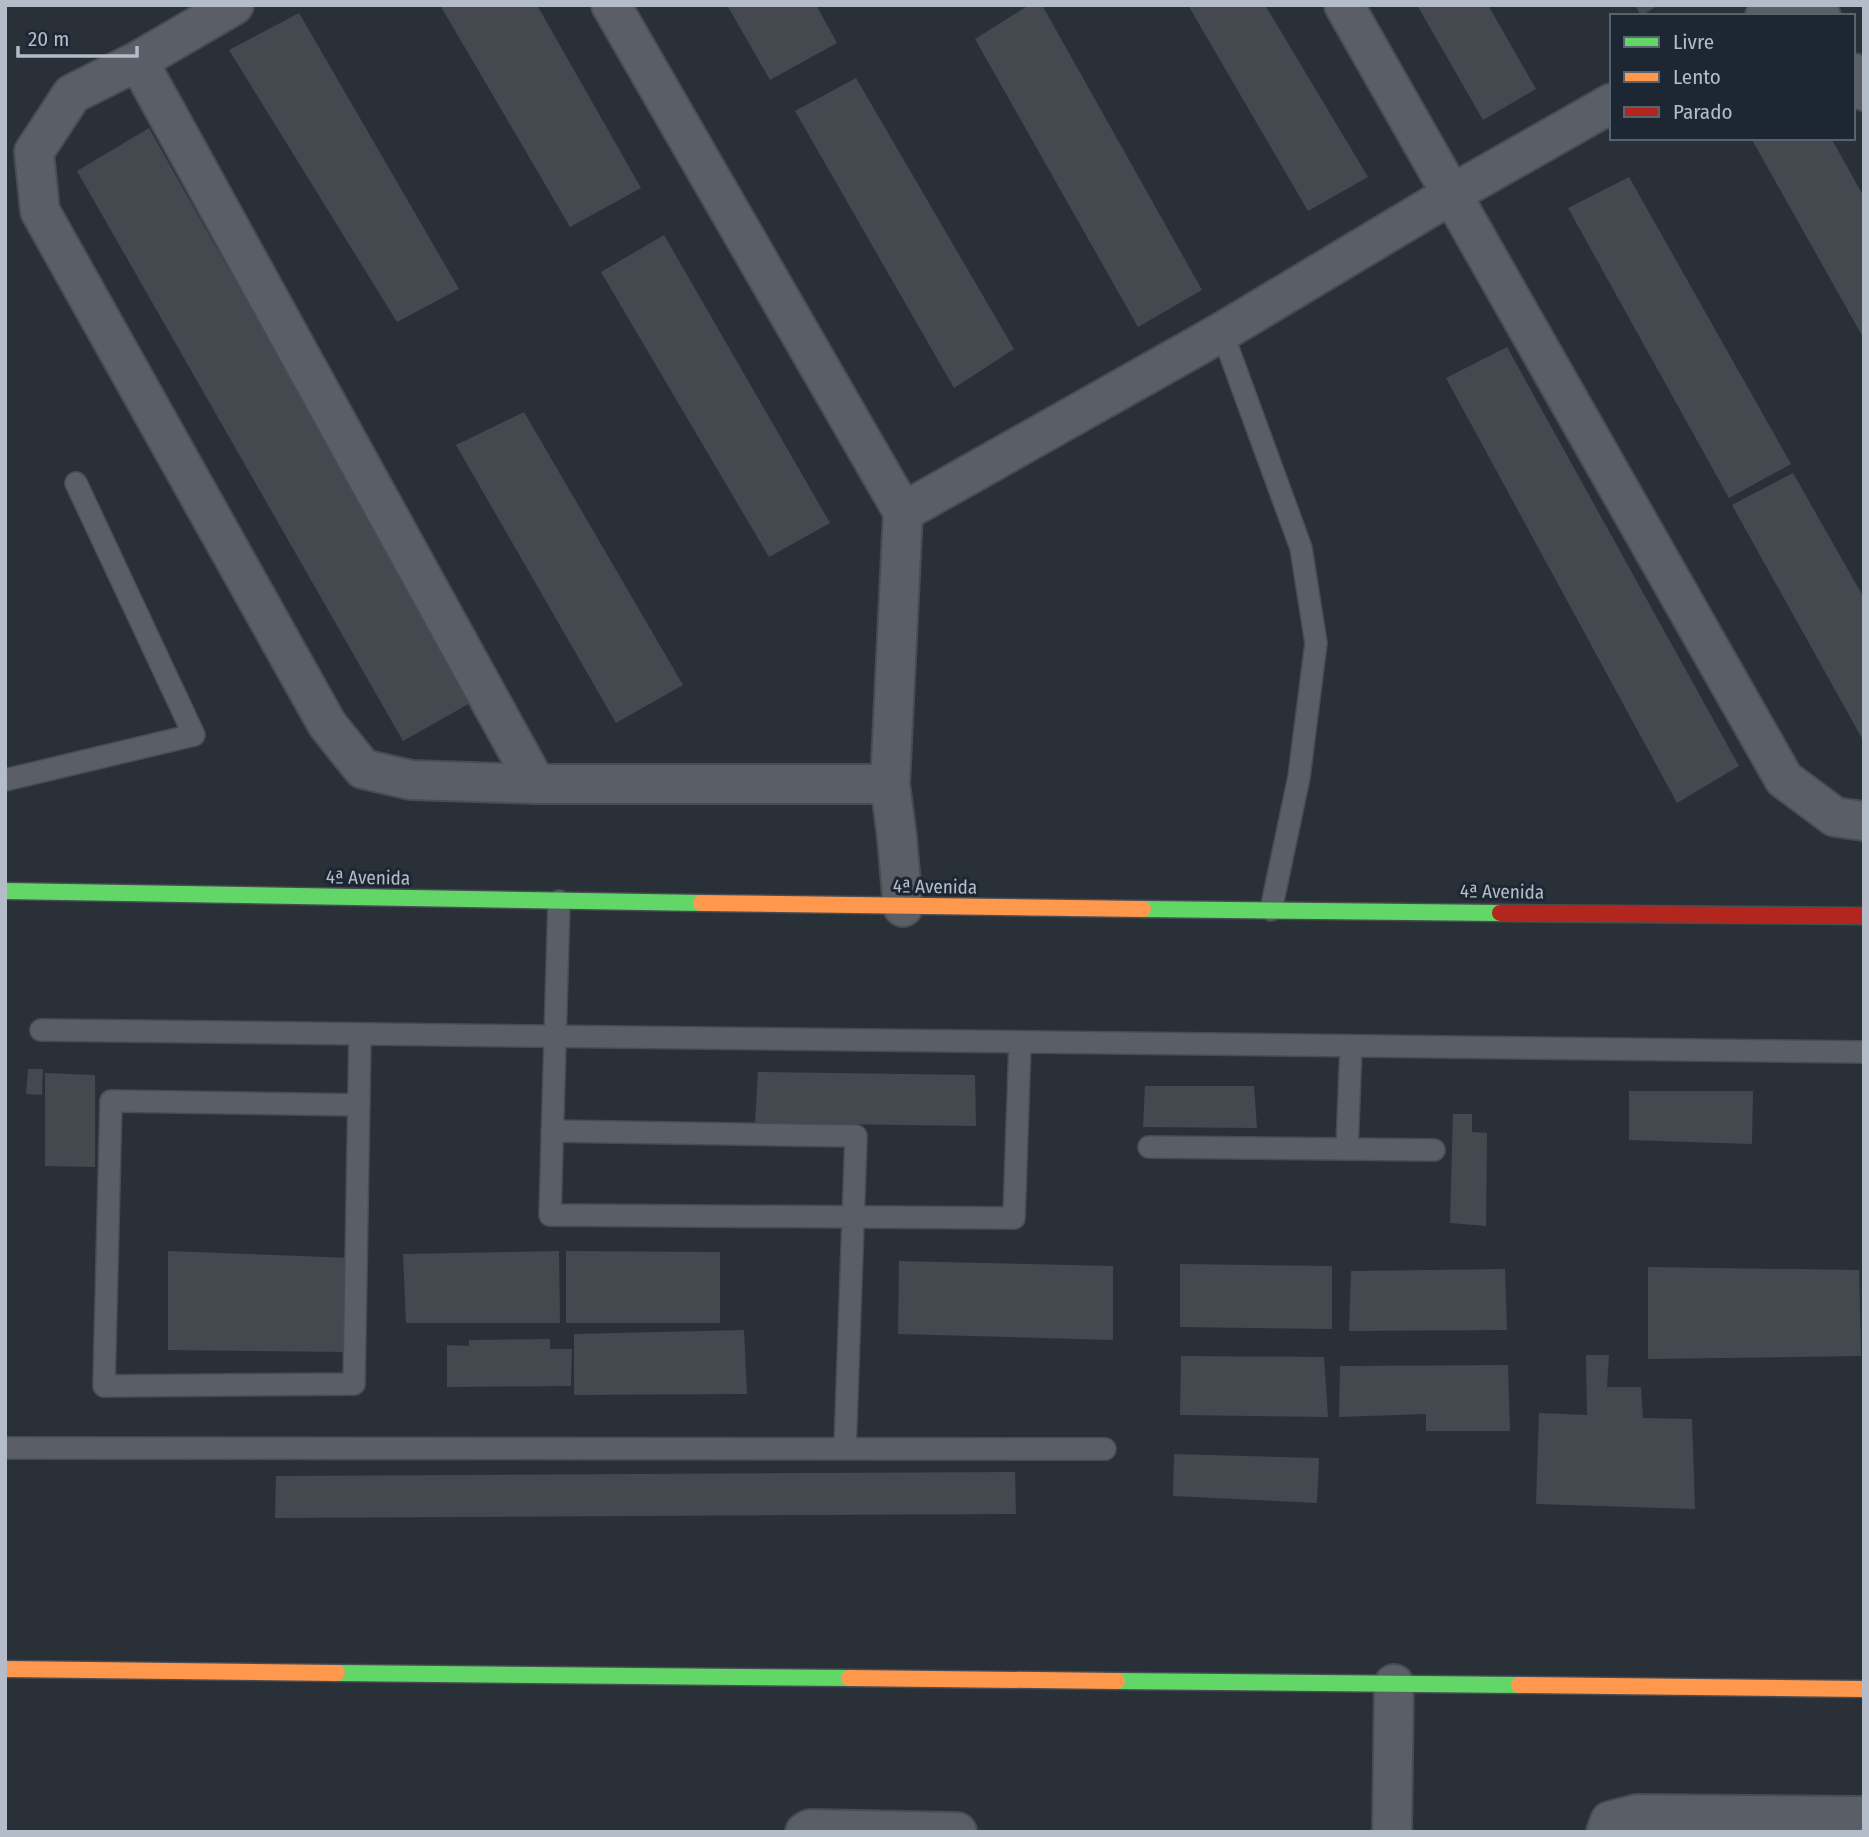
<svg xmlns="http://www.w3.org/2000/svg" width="1869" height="1837" viewBox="0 0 1869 1837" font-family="'Fira Sans Condensed',sans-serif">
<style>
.building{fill:#444950}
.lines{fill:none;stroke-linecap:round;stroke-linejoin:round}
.lane-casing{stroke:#484c53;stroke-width:24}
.street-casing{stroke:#484c53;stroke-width:42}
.fast-casing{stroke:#484c53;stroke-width:19}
.slow-casing{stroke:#484c53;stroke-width:19}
.jam-casing{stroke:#484c53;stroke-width:19}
.lane{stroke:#5a5e66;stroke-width:21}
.street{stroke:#5a5e66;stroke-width:38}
.fast{stroke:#63d668;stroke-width:16}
.slow{stroke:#ff974d;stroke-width:16}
.jam{stroke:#b3261e;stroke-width:16}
.labels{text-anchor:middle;stroke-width:6;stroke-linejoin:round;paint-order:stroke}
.street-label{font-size:19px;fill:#b4bcc9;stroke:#1d2633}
</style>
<rect width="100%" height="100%" fill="#2a3038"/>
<path class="building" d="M440 5H537L641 188 570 227Z
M727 5H816L837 43 770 80Z
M1029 5H1042L1202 290 1138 327 975 39Z
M1188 5H1265L1368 177 1308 211Z
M1417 5H1488L1536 89 1483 120Z
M1635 5H1659L1641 16Z
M299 13 459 289 397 322 229 50Z
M856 78 1014 349 954 388 795 111Z
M149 128 472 702 403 741 77 171Z
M1751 138H1831L1864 197V339Z
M1629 177 1791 464 1729 498 1568 208Z
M664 235 830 523 769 557 601 272Z
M1507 347 1739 766 1677 803 1446 378Z
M524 412 683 685 616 723 456 445Z
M1793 473 1864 598V742L1732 505Z
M28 1069H43L42 1095 26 1094Z
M758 1072 975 1075 976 1126 755 1123Z
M45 1073 95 1075V1167L45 1166Z
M1145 1086H1254L1257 1128 1143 1127Z
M1629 1091H1753L1752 1144 1629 1140Z
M1453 1114H1472V1132L1487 1133 1486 1226 1450 1223Z
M168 1251 352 1258 351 1352 168 1350Z
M559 1251 560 1323H406L403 1254Z
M566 1251 720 1252V1323H566Z
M899 1261 1113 1266V1340L898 1334Z
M1180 1264 1332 1266V1329L1180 1327Z
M1648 1267 1859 1270 1861 1356 1648 1359Z
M1505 1269 1507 1330 1349 1331 1351 1271Z
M744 1330 747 1394 574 1395V1334Z
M550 1339V1349H572L571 1386 447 1387V1345L469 1346V1340Z
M1586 1355H1609L1607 1387H1641L1643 1418 1692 1419 1695 1509 1536 1504 1539 1413 1587 1415Z
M1181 1356 1324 1357 1328 1417 1180 1415Z
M1508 1365 1510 1431H1426V1414L1339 1417 1340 1366Z
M1174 1454 1319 1458 1317 1503 1173 1496Z
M1015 1472 1016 1514 275 1518 276 1476Z"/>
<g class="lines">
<g class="lane-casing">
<path id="lane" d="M1222 332 1301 548 1316 643 1299 777 1271 910
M5 780 194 735 76 483
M559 901 550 1215 1014 1218 1020 1042
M41 1030 1864 1052
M359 1105 111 1101 104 1386 354 1384 360 1034
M552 1131 856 1136 845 1449
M1149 1147 1434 1150
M1347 1149 1351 1046
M5 1448 1105 1449"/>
</g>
<g class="street-casing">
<path id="street" d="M234 5 138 61 72 94 34 152 40 211 327 724 363 769 411 780 536 784H890
M611 5 903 512 890 784 897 838 903 907
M1344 5 1784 779 1835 817 1864 821
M1815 5 1821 16
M1765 16 1783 5
M138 61 536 784
M1853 73 1864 91
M903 512 1222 332 1452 194 1612 103
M805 1832 810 1829 957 1832
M1392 1832 1394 1684
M1606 1832 1610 1821 1637 1814 1864 1816"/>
</g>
<g class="fast-casing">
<path id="fast" d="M5 891 701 903
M1143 909 1500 913
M337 1673 849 1678
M1117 1681 1519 1685"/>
</g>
<g class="slow-casing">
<path id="slow" d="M701 903 1143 909
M5 1669 337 1673
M849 1678 1117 1681
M1519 1685 1864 1689"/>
</g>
<g class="jam-casing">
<path id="jam" d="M1500 913 1864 916"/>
</g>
<use href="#lane" class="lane"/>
<use href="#street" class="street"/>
<use href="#fast" class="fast"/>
<use href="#slow" class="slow"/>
<use href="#jam" class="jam"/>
</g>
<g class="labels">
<g class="street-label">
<text transform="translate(368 877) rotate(1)" y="7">4ª Avenida</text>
<text transform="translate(935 886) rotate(1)" y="7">4ª Avenida</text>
<text transform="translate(1502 891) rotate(1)" y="7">4ª Avenida</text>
</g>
</g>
<rect width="1869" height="1837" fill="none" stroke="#b4bcc9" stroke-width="14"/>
<rect x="1610" y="14" width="245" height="126" fill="#1d2633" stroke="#59626f" stroke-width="2"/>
<rect x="1624" y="37" width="35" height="10" fill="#63d668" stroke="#59626f" stroke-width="2"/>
<text x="1673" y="49" font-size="21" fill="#b4bcc9">Livre</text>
<rect x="1624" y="72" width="35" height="10" fill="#ff974d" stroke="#59626f" stroke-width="2"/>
<text x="1673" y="84" font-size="21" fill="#b4bcc9">Lento</text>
<rect x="1624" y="107" width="35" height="10" fill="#b3261e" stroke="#59626f" stroke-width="2"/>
<text x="1673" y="119" font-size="21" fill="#b4bcc9">Parado</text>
<path d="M18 46v10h119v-10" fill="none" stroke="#b4bcc9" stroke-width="3.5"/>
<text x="28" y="46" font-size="21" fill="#b4bcc9" stroke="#1d2633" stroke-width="5" paint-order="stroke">20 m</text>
</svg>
